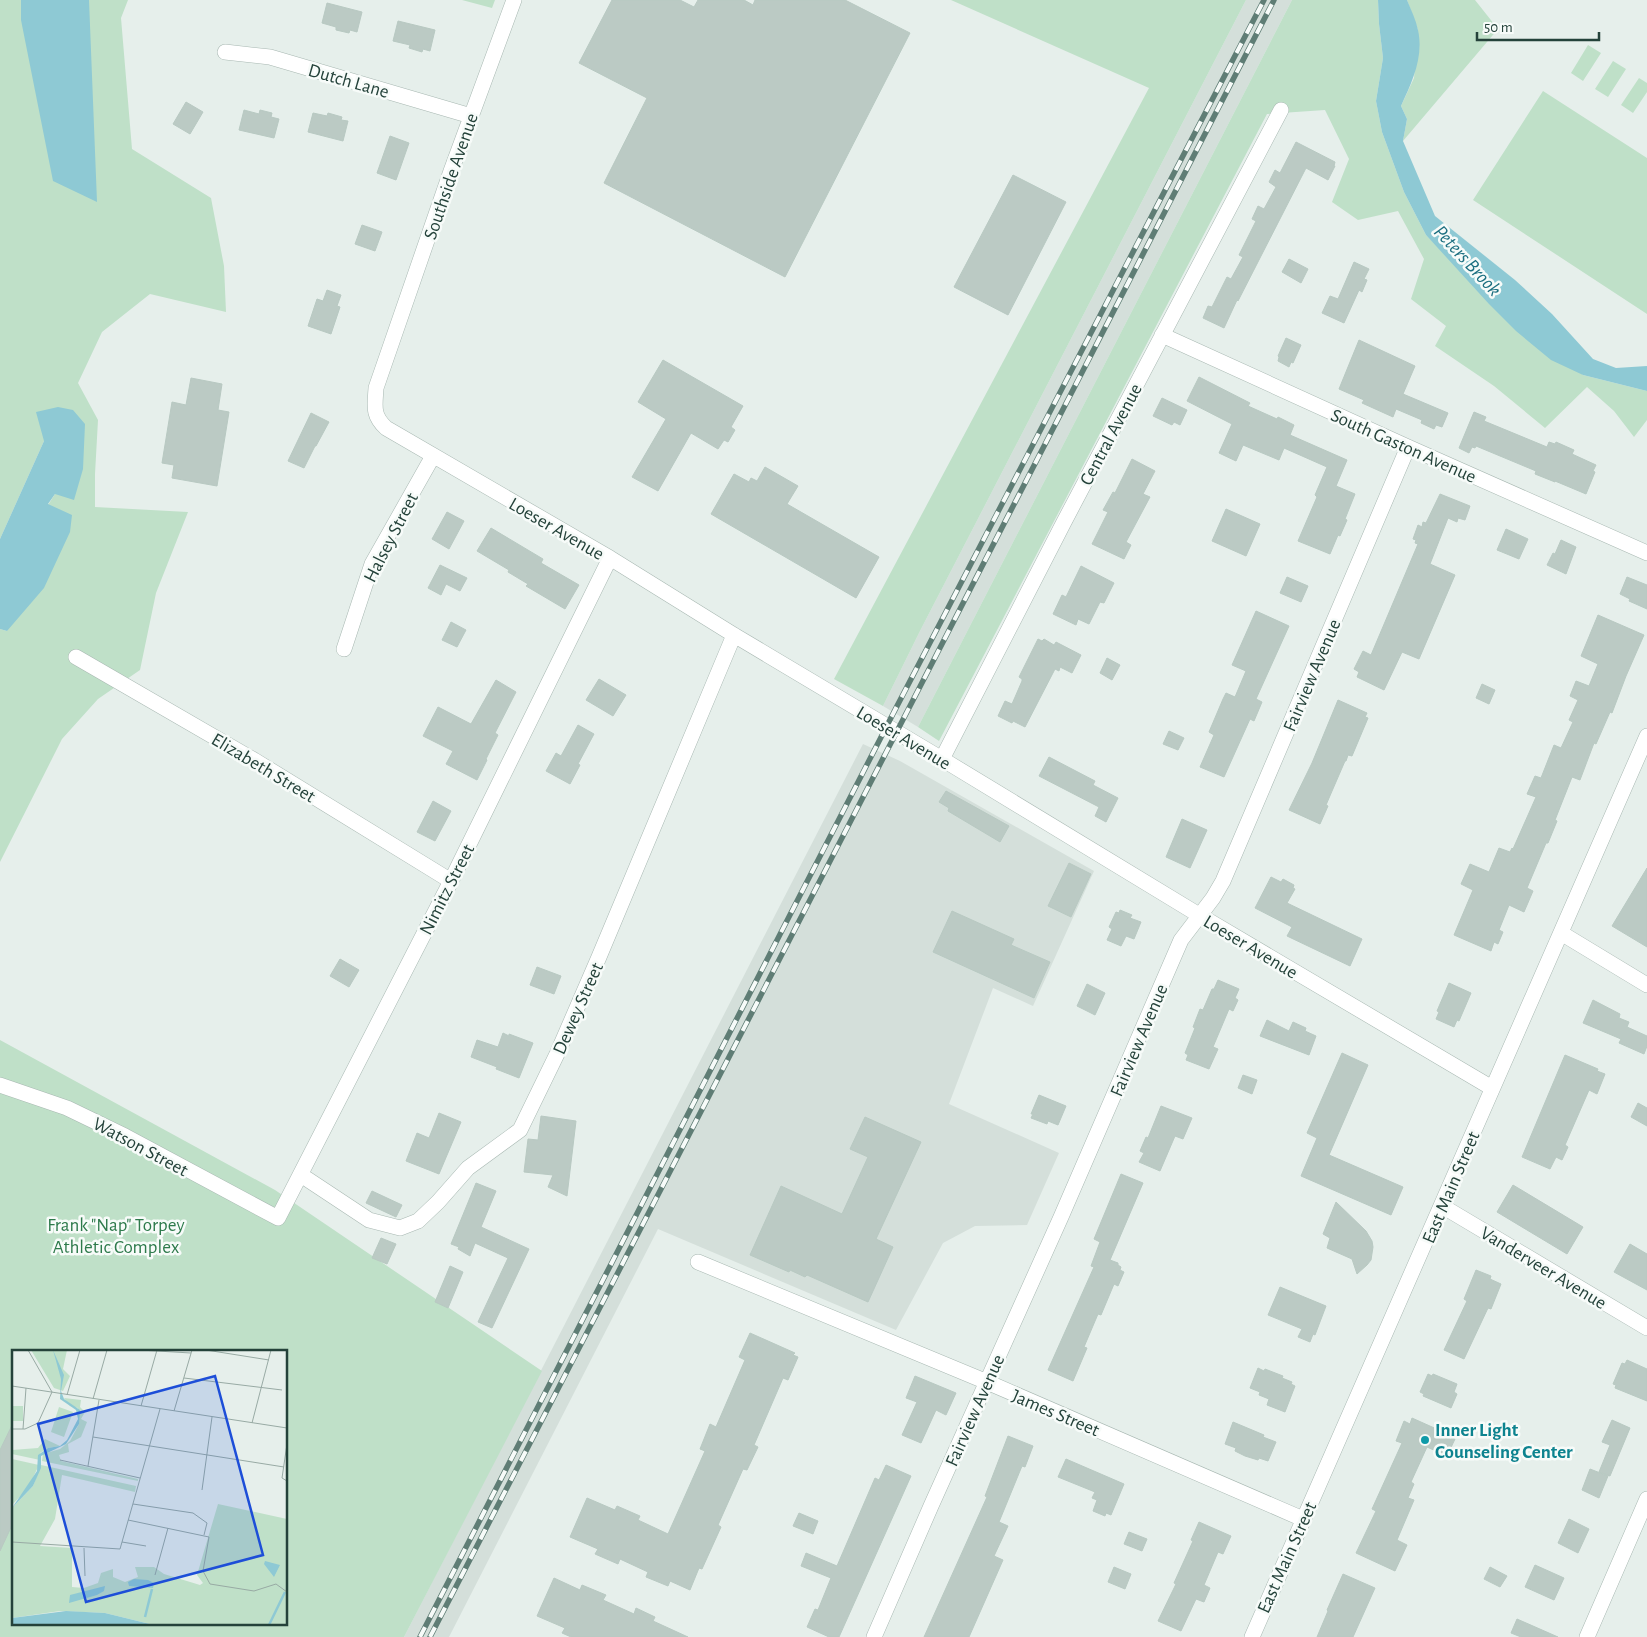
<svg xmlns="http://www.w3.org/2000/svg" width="1647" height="1637" viewBox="0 0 1647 1637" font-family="'Alegreya Sans',sans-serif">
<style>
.built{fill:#d4dfda}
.green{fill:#bfe0c8;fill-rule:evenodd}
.water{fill:#8ec9d4}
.building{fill:#bbcac4;stroke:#b8c9c2}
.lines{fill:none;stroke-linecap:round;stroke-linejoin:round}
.minor-casing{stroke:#a8b8b2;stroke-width:16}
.minor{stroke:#fff;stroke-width:15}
.rail-casing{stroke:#5f7d75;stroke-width:5.5}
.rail{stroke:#f7fbf9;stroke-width:4;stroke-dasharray:11;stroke-linecap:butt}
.culture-dot{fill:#0f9aa8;stroke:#f7fbf9;stroke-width:2}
.labels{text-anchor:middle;stroke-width:5;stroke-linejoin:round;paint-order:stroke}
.street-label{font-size:19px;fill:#24423a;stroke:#f7fbf9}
.park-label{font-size:19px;fill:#2d7a4b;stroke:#f7fbf9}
.culture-label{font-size:19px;font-weight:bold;fill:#0d838f;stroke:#f7fbf9;text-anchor:start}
.water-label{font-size:20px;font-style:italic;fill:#1c6f80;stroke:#f7fbf9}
.inset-river{fill:none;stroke:#8ec9d4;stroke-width:2.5}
.inset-road{fill:none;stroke:#98aaa4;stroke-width:1}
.view{fill:#1d4ed8;fill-opacity:0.15;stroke:#1d4ed8;stroke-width:2.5}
.inset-edge{fill:none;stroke:#24423a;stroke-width:2.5}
</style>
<rect width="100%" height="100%" fill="#e6efeb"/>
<path class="built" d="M1246 0H1292L918 727 883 706 920 631Z
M863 744 900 761 1094 871 1033 1006 993 988 949 1104 1059 1153 1027 1225 975 1226 943 1243 896 1330 658 1229 449 1637H404Z"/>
<path class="green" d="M0 0H128L121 18 132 149 211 198 224 266 226 312 150 294 102 332 78 383 98 420 95 474V507L188 512 156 593 140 670 98 699 62 739 0 862V629L7 631 48 505 55 494 44 441 0 539Z
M462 0H495L492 8Z
M951 0H1246L920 631 883 706 834 679 1149 88Z
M1292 0H1378L1379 24 1383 58 1376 101 1382 132 1404 192 1426 235 1457 267 1583 375 1647 391V420L1634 437 1614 411 1587 387 1545 428 1494 386 1435 346 1446 326 1411 299 1424 259 1398 211 1358 220 1332 202 1349 159 1325 110 1267 114 939 741 918 727Z
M1407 0H1475L1498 29 1403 141 1407 119 1401 106 1414 78 1418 30Z
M1588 45 1601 53 1583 81 1571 73Z
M1613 61 1626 69 1608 97 1595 89Z
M1639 78 1647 83V92L1633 113 1621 105Z
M1543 91 1647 158V314L1473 200Z
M0 1040 275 1190 542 1371 404 1637H0ZM14 1351H286V1623H14Z"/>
<path class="water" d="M21 0H89L97 202 53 181 21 20Z
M1378 0H1407C1411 10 1416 20 1418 30 1424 57 1412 82 1401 106L1407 119 1403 141 1435 216 1515 280 1552 314 1593 359 1616 368 1647 366V391L1583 375 1551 360 1516 331 1489 304 1426 235 1404 192 1382 132 1376 101 1383 58 1379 24Z
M58 407 73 410 85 424 83 469 74 500 55 494 48 504 72 515 70 532 44 588 7 631 0 629V539L44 441 36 412Z"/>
<path class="building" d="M612 0H680L694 7 698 0H744L753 5 755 0H845L910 33 785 277 604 183 647 98 579 63Z
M327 3 362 12 357 32 350 30 349 33 336 30V27L322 23Z
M398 21 435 30 430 51 423 49 422 52 409 48 410 45 393 41Z
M186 102 203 112 190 134 173 124Z
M244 110 259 114 260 110 272 113 271 117 279 119 274 138 239 130Z
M313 113 327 116 328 113 342 117 341 120 348 121 343 141 308 132Z
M390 136 409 143 396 180 377 173Z
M1296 142 1335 162 1334 166H1335L1328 180 1306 168 1238 301 1237 300 1224 328 1203 318 1208 306 1212 307 1227 277 1231 279 1243 257 1239 255 1256 221 1252 219 1258 206 1264 209 1276 187 1269 182 1275 170 1280 173Z
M1013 175 1066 202 1008 315 954 287Z
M362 225 382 232 375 251 355 244Z
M1289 259 1308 269 1301 283 1282 272Z
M1354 262 1369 269 1364 279 1367 280 1362 292 1359 290 1344 323 1322 313 1330 296 1338 299Z
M327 290 341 295 337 306 340 307 331 334 308 326 317 299 323 301Z
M1286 338 1301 345 1293 363 1291 362 1289 367 1278 361 1279 357 1278 356Z
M1359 340 1415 366 1403 394 1448 413 1442 427 1436 425 1434 429 1421 423 1422 420 1396 409 1393 417 1362 403 1364 400 1339 389Z
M663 360 743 406 731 427 735 430 728 442 724 440 718 449 691 433 658 491 632 477 666 419 638 402Z
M1199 377 1250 403 1248 406 1277 419 1278 417 1294 425 1290 435 1347 460 1336 486 1355 494 1345 519 1347 520 1340 536 1338 535 1330 554 1298 541 1317 497 1315 495 1327 467 1284 448 1279 460 1243 445 1236 461 1219 453 1232 424 1187 401Z
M191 378 222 384 218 410 229 412 217 486 172 478 174 465 162 463 172 402 186 405Z
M1162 398 1187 410 1180 425 1174 422 1172 425 1153 416Z
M1474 412 1486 417 1484 421 1547 447 1549 442 1555 444 1556 442 1574 450 1572 454 1596 465 1593 471 1595 472 1586 494 1555 481V482L1535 474 1536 471 1476 446 1475 448 1472 447 1469 453 1459 448Z
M311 413 329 422 316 446H315L304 468 288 461Z
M1132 459 1155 471 1143 494 1150 497 1126 542 1131 545 1124 559 1092 544 1108 512 1103 510 1113 492 1115 493Z
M765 467 798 486 787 504 879 557 856 598 711 514 734 474 749 482 751 478 757 481Z
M1440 494 1470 506 1465 520 1458 518 1457 522 1448 518 1430 564 1455 575 1419 659 1402 652 1384 690 1357 677 1359 672 1354 669 1363 651 1371 655 1418 544 1415 543 1416 540 1413 539 1418 525 1422 527 1423 522 1426 523Z
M1226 509 1260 524 1246 556 1212 541Z
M447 512 464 521 449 549 432 539Z
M491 528 543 559 541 563 579 585 565 609 526 586 528 584 508 572 509 570 477 551Z
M1506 529 1528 539 1519 559 1497 550Z
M1561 540 1576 547 1566 574 1547 565 1553 553 1555 554Z
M440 565 467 578 460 591 446 584 441 595 428 588Z
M1081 566 1114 583 1104 603 1100 602 1089 624 1078 619 1076 625 1053 614 1062 595 1066 597Z
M1287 577 1308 586 1301 602 1280 593Z
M1627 577 1647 585V609L1629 601 1630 599 1620 594Z
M1256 611 1289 626 1256 699 1262 702 1254 721 1250 719 1224 777 1200 767 1214 735 1209 732 1223 699 1226 693 1235 697 1246 671 1232 665Z
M1598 615 1644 635 1626 676 1612 713 1610 712 1596 744 1594 743 1580 780 1572 777 1555 820 1557 821 1548 843H1546L1527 888 1533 891 1524 912 1509 905 1499 930 1503 932 1498 944 1494 942 1491 951 1454 935 1473 890 1461 884 1470 864 1489 872 1499 848 1510 852 1512 848 1513 849 1536 797 1527 794 1535 776 1541 778 1554 745 1561 748 1573 722 1569 720 1578 700 1570 696 1576 681 1589 686 1598 664 1581 656Z
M451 622 466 630 457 647 442 640Z
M1038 639 1042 641 1044 639 1054 645 1056 642 1081 655 1072 673 1060 667 1059 671 1055 669 1025 727 1013 721 1012 723 998 716 1005 701 1012 704 1022 681V679L1019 677Z
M1107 658 1120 665 1112 680 1100 673Z
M599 679 626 695 613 716 586 700Z
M496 680 516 692 495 733 498 735 486 759 487 760 477 780 446 764 453 751 423 736 438 707 471 724Z
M1482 684 1495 690 1489 704 1476 698Z
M1338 700 1367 713 1365 717 1368 718 1352 756 1348 755 1346 761H1345L1326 805 1328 806 1320 824 1289 810 1312 763Z
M578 725 594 734 578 764 580 765 570 784 546 771 556 753 561 756Z
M1169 731 1184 738 1178 750 1163 744Z
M1049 757 1095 781 1093 785 1118 798 1106 822 1095 816 1099 807 1039 776Z
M946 791 1009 826 1000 842 948 811 949 808 939 802Z
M433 801 451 811 435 841 417 832Z
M1182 819 1207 830 1190 868 1166 857Z
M1069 863 1091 874 1071 917 1048 906Z
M1647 868V947L1612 926Z
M1271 877 1281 882 1283 879 1294 885 1293 888 1295 889 1287 903 1362 939 1350 966 1287 936 1292 927 1255 908Z
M1120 910 1132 915 1130 918 1141 922 1134 939 1126 936 1121 946 1107 940 1112 929 1109 927 1116 912 1119 913Z
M952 911 1014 939 1011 945 1050 962 1034 998 933 952Z
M340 959 359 970 349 987 330 976Z
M537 967 561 976 554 994 530 985Z
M1218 980 1239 989 1235 998 1238 1000 1233 1011 1229 1009 1213 1047 1218 1049 1209 1069 1186 1060 1188 1055 1185 1053 1195 1028 1193 1027 1200 1009 1203 1010 1212 989H1214Z
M1449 983 1471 993 1459 1021 1457 1020 1454 1027 1436 1019 1439 1012 1437 1011Z
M1087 984 1105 993 1095 1015 1077 1006Z
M1593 1000 1620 1014 1619 1018 1629 1022 1627 1027 1647 1036V1046L1644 1054 1619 1043 1621 1039 1583 1023Z
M1267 1020 1289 1031 1293 1022 1306 1028 1305 1031 1316 1036 1309 1055 1260 1036Z
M503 1033 509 1036V1034L533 1043 519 1078 496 1069 497 1067 471 1057 477 1040 498 1047Z
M1342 1053 1368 1065 1329 1155 1403 1187 1391 1215 1301 1176 1317 1138 1307 1133Z
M1565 1055 1598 1069 1597 1071 1605 1074 1597 1094 1589 1090 1565 1145 1568 1147 1562 1160 1556 1157 1550 1169 1522 1157Z
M1243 1075 1257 1080 1252 1094 1238 1088Z
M1039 1095 1066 1106 1058 1125 1048 1121 1047 1124 1031 1118 1033 1114H1031Z
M1638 1103 1647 1108V1126L1631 1117Z
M1161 1106 1192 1118 1183 1139 1175 1136 1160 1171 1139 1162 1144 1153 1140 1151 1146 1137 1148 1138Z
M439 1113 461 1122 439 1174 406 1161 417 1133 429 1138Z
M541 1116 576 1121 567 1196 548 1187 553 1175 524 1172 528 1139 538 1140Z
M865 1117 921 1142 876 1239 893 1247 868 1302 807 1275 805 1277 790 1270 789 1272 750 1255 781 1186 842 1214 868 1157 850 1149Z
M1121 1174 1143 1183 1110 1260 1118 1263V1265L1121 1267 1120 1270 1124 1272 1118 1286 1114 1284 1101 1315 1098 1314 1084 1347 1087 1348 1073 1381 1048 1370 1094 1267 1091 1266 1100 1242 1094 1239Z
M476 1183 496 1191 481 1227 529 1249 492 1328 478 1322 508 1258 475 1243 470 1256 458 1249 459 1247 451 1244Z
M1513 1185 1583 1227 1567 1254 1497 1212Z
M372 1191 402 1205 396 1217 366 1203Z
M1336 1202 1366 1231 1372 1241 1373 1247 1371 1260 1367 1265 1357 1274 1352 1259 1327 1248 1330 1238 1323 1234Z
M381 1238 396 1244 387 1264 372 1258Z
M1630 1244 1647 1254V1290L1614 1272Z
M450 1266 463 1272 448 1308 435 1302Z
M1476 1270 1491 1276 1490 1279 1501 1284 1491 1309 1488 1308 1464 1359 1444 1350 1467 1301 1464 1299Z
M1280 1287 1326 1306 1315 1335 1313 1334 1310 1342 1298 1337 1302 1329 1268 1315Z
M750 1333 795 1353 793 1355 798 1357 788 1380 783 1378 754 1445 758 1447 747 1470 743 1469 718 1525 721 1527 702 1569 699 1568 690 1590 670 1581 668 1586 646 1577 648 1572 620 1559 618 1564 595 1554 598 1549 570 1537 587 1498 615 1510 617 1506 640 1516 638 1520 668 1534 705 1451 700 1449 710 1424 716 1427 745 1360 739 1357Z
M1627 1360 1647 1369V1401L1615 1388 1616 1385 1613 1384 1622 1363 1625 1364Z
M1258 1368 1264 1371 1265 1369 1283 1376 1282 1378 1292 1382 1291 1384 1295 1386 1285 1412 1267 1405 1269 1399 1259 1395 1260 1392 1250 1388Z
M1428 1374 1432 1376 1433 1374 1457 1384 1454 1392 1457 1394 1451 1408 1423 1396 1424 1394 1420 1392Z
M915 1376 956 1393 946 1415 936 1410 921 1443 902 1435 917 1402 906 1398Z
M1412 1418 1441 1431 1440 1433 1455 1439 1447 1456 1427 1447 1411 1482 1414 1484 1408 1498 1414 1500 1397 1540 1407 1545 1395 1571 1356 1553 1376 1511 1372 1509 1402 1443 1396 1441 1404 1421 1410 1424Z
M1612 1420 1630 1428 1610 1476 1599 1472 1610 1445 1602 1442Z
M14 1421V1521L0 1551V1450Z
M1233 1422 1264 1435 1263 1437 1276 1442 1268 1461 1259 1458 1258 1460 1245 1456 1235 1451 1236 1448 1225 1444Z
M1008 1436 1033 1446 1025 1467 1022 1466 999 1522 1008 1526 994 1556 1003 1560 969 1637H924L987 1497 985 1496Z
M1066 1459 1124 1484 1111 1515 1106 1513 1105 1516 1093 1511 1097 1500 1092 1498 1095 1492 1058 1477Z
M886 1465 911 1476 839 1637H829L807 1627 815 1609 818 1610 831 1578 801 1566 806 1553 837 1566 875 1478 879 1480Z
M1590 1469 1608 1476 1599 1498 1582 1490Z
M799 1513 818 1521 813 1534 793 1526Z
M1569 1519 1589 1529 1578 1553 1558 1543Z
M1199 1522 1231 1536 1223 1554 1218 1552 1204 1585 1210 1588 1204 1602 1196 1599 1181 1631 1158 1621 1176 1584 1174 1583 1193 1541 1191 1540Z
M1129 1532 1147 1539 1142 1551 1124 1544Z
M1535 1565 1564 1578 1554 1600 1525 1587Z
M1114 1567 1131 1574 1125 1589 1108 1582Z
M1490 1567 1507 1576 1500 1587 1484 1579Z
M1343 1574 1375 1588 1353 1637H1317L1328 1611 1327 1610Z
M554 1578 580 1590 582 1585 606 1595 603 1600 634 1614 636 1608 655 1617 653 1621 688 1637H571L562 1633 565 1628 537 1616Z
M1517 1619 1558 1637H1521L1511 1633Z"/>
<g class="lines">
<g class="minor-casing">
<path id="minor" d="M514 0 451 171 376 388C375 406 372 415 386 428L610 558 734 635 942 759 1199 915 1492 1088
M225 52 270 57 471 116
M1162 335 1408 447 1647 553
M344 649 372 564 433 456
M76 657 254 760 451 881
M942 759 1064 522 1281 110
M1561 933 1647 985
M0 1085 67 1108 125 1136 278 1218 451 881 610 558
M301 1175 369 1220 400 1228 418 1221 438 1202 468 1168 520 1130 557 1054 599 957 734 635
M1442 1206 1647 1328
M698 1262 987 1382 1303 1519
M874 1637 931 1506 1061 1217 1181 940 1213 898 1223 881 1408 447
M1252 1637 1647 736
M1587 1637 1647 1499"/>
</g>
<use href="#minor" class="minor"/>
<g class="rail-casing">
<path id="rail" d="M420 1637 896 708 1264 0
M430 1637 1274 0"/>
</g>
<use href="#rail" class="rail"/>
</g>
<circle class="culture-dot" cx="1425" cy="1440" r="5"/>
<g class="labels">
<g class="street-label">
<text transform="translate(349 80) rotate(16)" y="7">Dutch Lane</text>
<text transform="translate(450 176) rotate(-71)" y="7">Southside Avenue</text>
<text transform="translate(1110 434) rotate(-62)" y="7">Central Avenue</text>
<text transform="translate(1404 445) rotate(24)" y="7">South Gaston Avenue</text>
<text transform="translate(557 528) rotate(30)" y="7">Loeser Avenue</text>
<text transform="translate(390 537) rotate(-63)" y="7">Halsey Street</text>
<text transform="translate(1311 675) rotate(-67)" y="7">Fairview Avenue</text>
<text transform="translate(904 737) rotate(31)" y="7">Loeser Avenue</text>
<text transform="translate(264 767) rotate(31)" y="7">Elizabeth Street</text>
<text transform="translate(446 889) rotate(-63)" y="7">Nimitz Street</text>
<text transform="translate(1251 946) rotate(31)" y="7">Loeser Avenue</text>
<text transform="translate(577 1008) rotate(-66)" y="7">Dewey Street</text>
<text transform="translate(1138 1040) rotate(-67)" y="7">Fairview Avenue</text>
<text transform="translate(141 1146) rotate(28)" y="7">Watson Street</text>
<text transform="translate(1450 1187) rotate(-67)" y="7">East Main Street</text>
<text transform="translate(1544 1267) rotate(31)" y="7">Vanderveer Avenue</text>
<text transform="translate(974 1410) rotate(-66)" y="7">Fairview Avenue</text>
<text transform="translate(1056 1412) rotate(23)" y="7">James Street</text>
<text transform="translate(1286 1557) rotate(-66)" y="7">East Main Street</text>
</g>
<g class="park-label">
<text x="116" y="1231">Frank "Nap" Torpey<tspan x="116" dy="22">Athletic Complex</tspan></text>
</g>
<g class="culture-label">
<text x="1435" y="1436">Inner Light<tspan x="1435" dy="22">Counseling Center</tspan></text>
</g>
<g class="water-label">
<text transform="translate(1468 260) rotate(47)" y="7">Peters Brook</text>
</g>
</g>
<g transform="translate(12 1350)">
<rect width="275" height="275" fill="#e6efeb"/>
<path d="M19 0H55L51 19 58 26 51 41 42 38ZM52 48 69 50 68 57 73 62 69 69 75 72 69 87 56 94 57 102 47 105 49 111 126 129V131L30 111 31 104 48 99 58 91 67 74 66 58 58 56ZM0 56H11V71H0ZM47 57 61 62 52 87 39 82ZM33 89 48 96 36 98 28 103V110L0 104V100L26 98ZM0 109 27 115 16 138 0 155ZM29 115 124 136 123 142 50 125 43 169 28 196 60 198V237L72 238 86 233 89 223 101 219V227L113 232 126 227 123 217H142L152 224 188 235 191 233 185 225 206 154 275 169V275H142L93 263 48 261 0 268V158L21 136Z" fill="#bfe0c8"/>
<path d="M41 0 52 25 49 41 52 49 68 60 67 74 54 94 29 106V118L21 136 0 158 25 121 26 105 36 98 48 96 55 90 66 69 64 60 48 49 49 29ZM253 211 268 215 262 227 252 214ZM122 229 136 230 142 233 141 238 117 236 116 232ZM93 236 92 241 85 245 57 253 58 245ZM54 261 93 263 142 275H0V268Z" fill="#8ec9d4"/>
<path class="inset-river" d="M133 267 140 239M257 275 273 242"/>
<path class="inset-road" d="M128 0 179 3M194 0 257 10M172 28 270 40M0 36 275 78M55 45 68 0M81 49 95 0M129 56 145 0M162 61 180 0M240 73 259 0M0 79H13L26 73 40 42 16 0M11 79 14 38M81 87 272 117M275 94 270 128 275 131M48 110 128 128M76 116 87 50M190 140 200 67M121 154 181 163 195 173 192 185M116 170 197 187 191 221 198 234 242 241 264 234 275 242M0 192 108 199 148 59M110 192 134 196M72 198 73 226M143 225 156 178"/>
<path class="view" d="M203 26 251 205 74 252 26 74Z"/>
<rect width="275" height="275" class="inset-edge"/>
</g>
<path d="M1477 32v8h122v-8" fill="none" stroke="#24423a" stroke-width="2.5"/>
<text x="1484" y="32" font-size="15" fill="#24423a" stroke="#f7fbf9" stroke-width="4" paint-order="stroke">50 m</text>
</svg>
